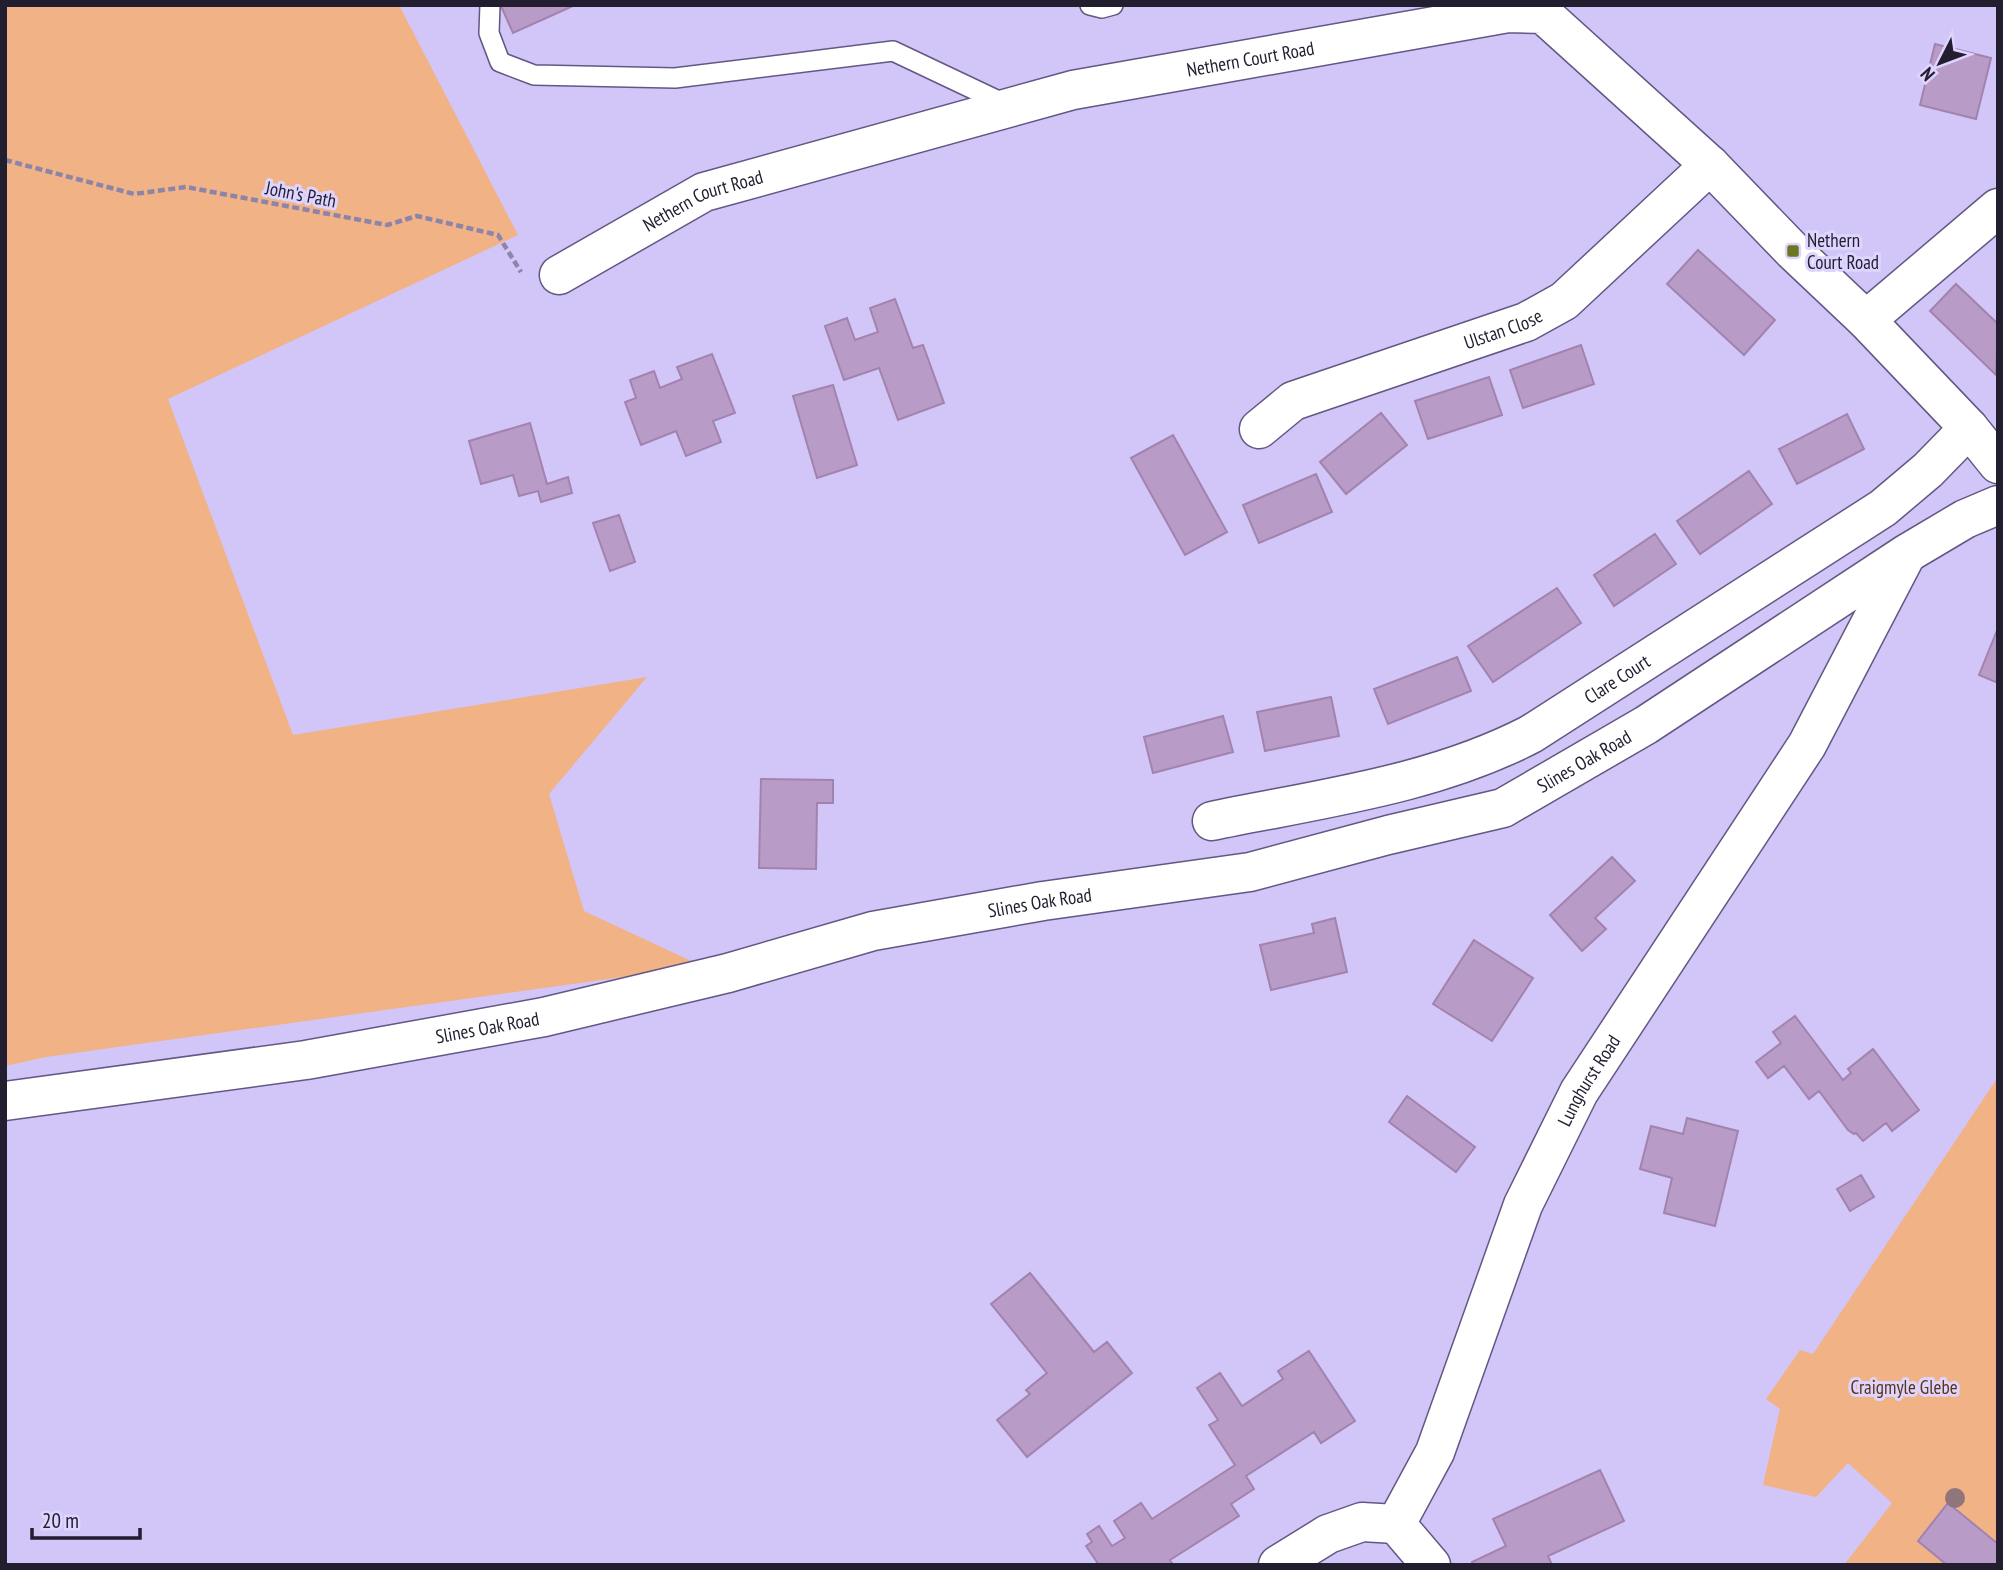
<svg xmlns="http://www.w3.org/2000/svg" width="2003" height="1570" viewBox="0 0 2003 1570" font-family="'PT Sans Narrow',sans-serif">
<style>
.green{fill:#f1b286}
.building{fill:#b99bc7;stroke:#a183ae;stroke-width:2}
.lines{fill:none;stroke-linecap:round;stroke-linejoin:round}
.service-casing{stroke:#635783;stroke-width:22}
.minor-casing{stroke:#635783;stroke-width:41}
.path{stroke:#8d84a9;stroke-width:4.5;stroke-dasharray:7 3.5;stroke-linecap:butt}
.service{stroke:#fff;stroke-width:19}
.minor{stroke:#fff;stroke-width:38}
.tree{fill:#90757b}
.poi-dot{fill:#6d7621;stroke:#ded5fe;stroke-width:2.5}
.labels{text-anchor:middle;stroke-width:6;stroke-linejoin:round;paint-order:stroke}
.street-label{font-size:19px;fill:#221d2f;stroke:#ded5fe}
.poi-label{font-size:19px;fill:#221d2f;stroke:#ded5fe;text-anchor:start}
.park-label{font-size:19px;fill:#5a3314;stroke:#ded5fe}
</style>
<rect width="100%" height="100%" fill="#d2c6f8"/>
<path class="green" d="M5 5H399L518 235 168 399 293 735 647 677 549 794 584 911 702 966 46 1057 5 1066Z
M1998 1077V1565H1844L1892 1503 1848 1463 1816 1497 1763 1485 1780 1409 1766 1399 1800 1350 1813 1354Z"/>
<path class="building" d="M504 5H575L513 33 501 6Z
M1935 44 1991 58 1976 119 1920 105Z
M1698 250 1775 320 1744 355 1667 284Z
M1956 284 1998 324 1996 375 1930 311Z
M895 299 913 348 923 345 944 403 898 420 879 368 844 380 825 326 847 318 855 340 878 332 870 308Z
M1581 345 1594 384 1523 408 1510 370Z
M712 354 735 413 713 421 721 442 686 456 676 431 641 445 625 402 636 398 630 380 654 371 660 388 682 379 677 367Z
M1489 377 1502 415 1428 439 1415 401Z
M833 385 857 465 817 478 793 396Z
M1381 413 1407 445 1346 494 1320 462Z
M1847 414 1864 449 1797 484 1779 449Z
M530 423 547 484 568 477 572 493 541 502 538 491 519 496 513 475 481 484 469 441Z
M1173 435 1227 532 1185 555 1131 458Z
M1749 471 1772 504 1700 554 1677 521Z
M1316 474 1332 512 1259 543 1243 505Z
M619 515 635 562 610 571 593 523Z
M1655 534 1676 564 1614 606 1594 575Z
M1557 588 1581 623 1493 682 1468 646Z
M1998 628V683L1979 675Z
M1457 657 1471 691 1388 724 1374 689Z
M1331 697 1339 736 1265 751 1257 712Z
M1223 716 1233 752 1153 773 1144 737Z
M761 779 833 780V803H817L816 869 759 868Z
M1612 857 1635 881 1595 918 1606 929 1582 951 1550 915Z
M1335 918 1347 972 1271 990 1260 945 1314 933 1312 924Z
M1474 940 1533 978 1492 1041 1433 1004Z
M1795 1016 1843 1080 1851 1073 1848 1069 1873 1049 1919 1110 1892 1131 1886 1123 1863 1141 1856 1133 1854 1134 1848 1130 1819 1091 1809 1099 1784 1066 1768 1078 1756 1062 1781 1043 1773 1032Z
M1407 1096 1475 1147 1456 1172 1389 1122Z
M1687 1118 1738 1131 1715 1226 1664 1213 1672 1178 1640 1169 1651 1126 1683 1134Z
M1861 1175 1874 1197 1850 1211 1837 1189Z
M1030 1273 1094 1352 1107 1342 1132 1373 1027 1457 997 1420 1030 1394 1026 1390 1047 1373 991 1304Z
M1309 1351 1355 1421 1321 1443 1314 1432 1246 1476 1254 1489 1231 1504 1239 1516 1170 1560 1173 1565H1099L1086 1546 1092 1542 1087 1534 1099 1526 1112 1546 1125 1538 1114 1521 1141 1503 1152 1519 1235 1465 1209 1425 1218 1420 1197 1388 1220 1373 1242 1406 1283 1379 1278 1371Z
M1600 1470 1624 1521 1548 1556 1552 1565H1473L1472 1562 1506 1546 1493 1519Z
M1948 1503 1998 1544V1565H1947L1918 1541Z"/>
<g class="lines">
<g class="service-casing">
<path id="service" d="M490 5 489 33 500 62 534 75 675 78 893 51 1007 105
M1090 5 1102 8 1113 5"/>
</g>
<g class="minor-casing">
<g id="minor">
<path id="s1" d="M559 275 704 192 1073 90 1508 13 1543 14 1710 165 1793 251 1866 320 1969 428 1998 464"/>
<path d="M1866 320 1998 208"/>
<path id="s2" d="M1259 429 1293 401 1526 322 1564 301 1710 165"/>
<path id="s3" d="M1212 821C1318 799 1433 785 1531 734L1883 508 1928 470 1969 428"/>
<path id="s4" d="M5 1101 306 1060 544 1017 728 973 873 931 1043 901 1250 872 1388 835 1503 808 1646 725 1906 554 1965 519 1998 505"/>
<path d="M1396 1524 1431 1565"/>
<path id="s5" d="M1278 1565 1328 1534 1362 1522 1396 1524 1435 1452 1523 1205 1579 1092 1807 745 1905 557"/>
</g>
</g>
<path class="path" d="M5 160 134 194 186 187 387 225 417 216 498 235 521 272"/>
<use href="#service" class="service"/>
<use href="#minor" class="minor"/>
</g>
<circle class="tree" cx="1955" cy="1498" r="10"/>
<rect class="poi-dot" x="1786" y="244" width="14" height="14" rx="3.5"/>
<g class="labels">
<g class="street-label">
<text dy="7" stroke="none"><textPath href="#s1" startOffset="730">Nethern Court Road</textPath></text>
<text transform="translate(301 194) rotate(11)" y="7">John's Path</text>
<text dy="7" stroke="none"><textPath href="#s1" startOffset="163">Nethern Court Road</textPath></text>
<text dy="7" stroke="none"><textPath href="#s2" startOffset="266">Ulstan Close</textPath></text>
<text dy="7" stroke="none"><textPath href="#s3" startOffset="434">Clare Court</textPath></text>
<text dy="7" stroke="none"><textPath href="#s4" startOffset="1622">Slines Oak Road</textPath></text>
<text dy="7" stroke="none"><textPath href="#s4" startOffset="1055">Slines Oak Road</textPath></text>
<text dy="7" stroke="none"><textPath href="#s4" startOffset="488">Slines Oak Road</textPath></text>
<text dy="7" stroke="none"><textPath href="#s5" startOffset="614">Lunghurst Road</textPath></text>
</g>
<g class="poi-label">
<text x="1807" y="247">Nethern<tspan x="1807" dy="22">Court Road</tspan></text>
</g>
<g class="park-label">
<text x="1904" y="1394">Craigmyle Glebe</text>
</g>
</g>
<rect width="2003" height="1570" fill="none" stroke="#221d2f" stroke-width="14"/>
<g transform="translate(1940 63) rotate(228)" stroke="#ded5fe" stroke-width="5" paint-order="stroke">
<path d="M0-5L12 26L0 18L-12 26Z" fill="#221d2f"/>
<text y="-10" font-size="19" font-weight="bold" text-anchor="middle" fill="#221d2f">N</text>
</g>
<path d="M32 1528v10h108v-10" fill="none" stroke="#221d2f" stroke-width="3.5"/>
<text x="42" y="1528" font-size="21" fill="#221d2f" stroke="#ded5fe" stroke-width="5" paint-order="stroke">20 m</text>
</svg>
